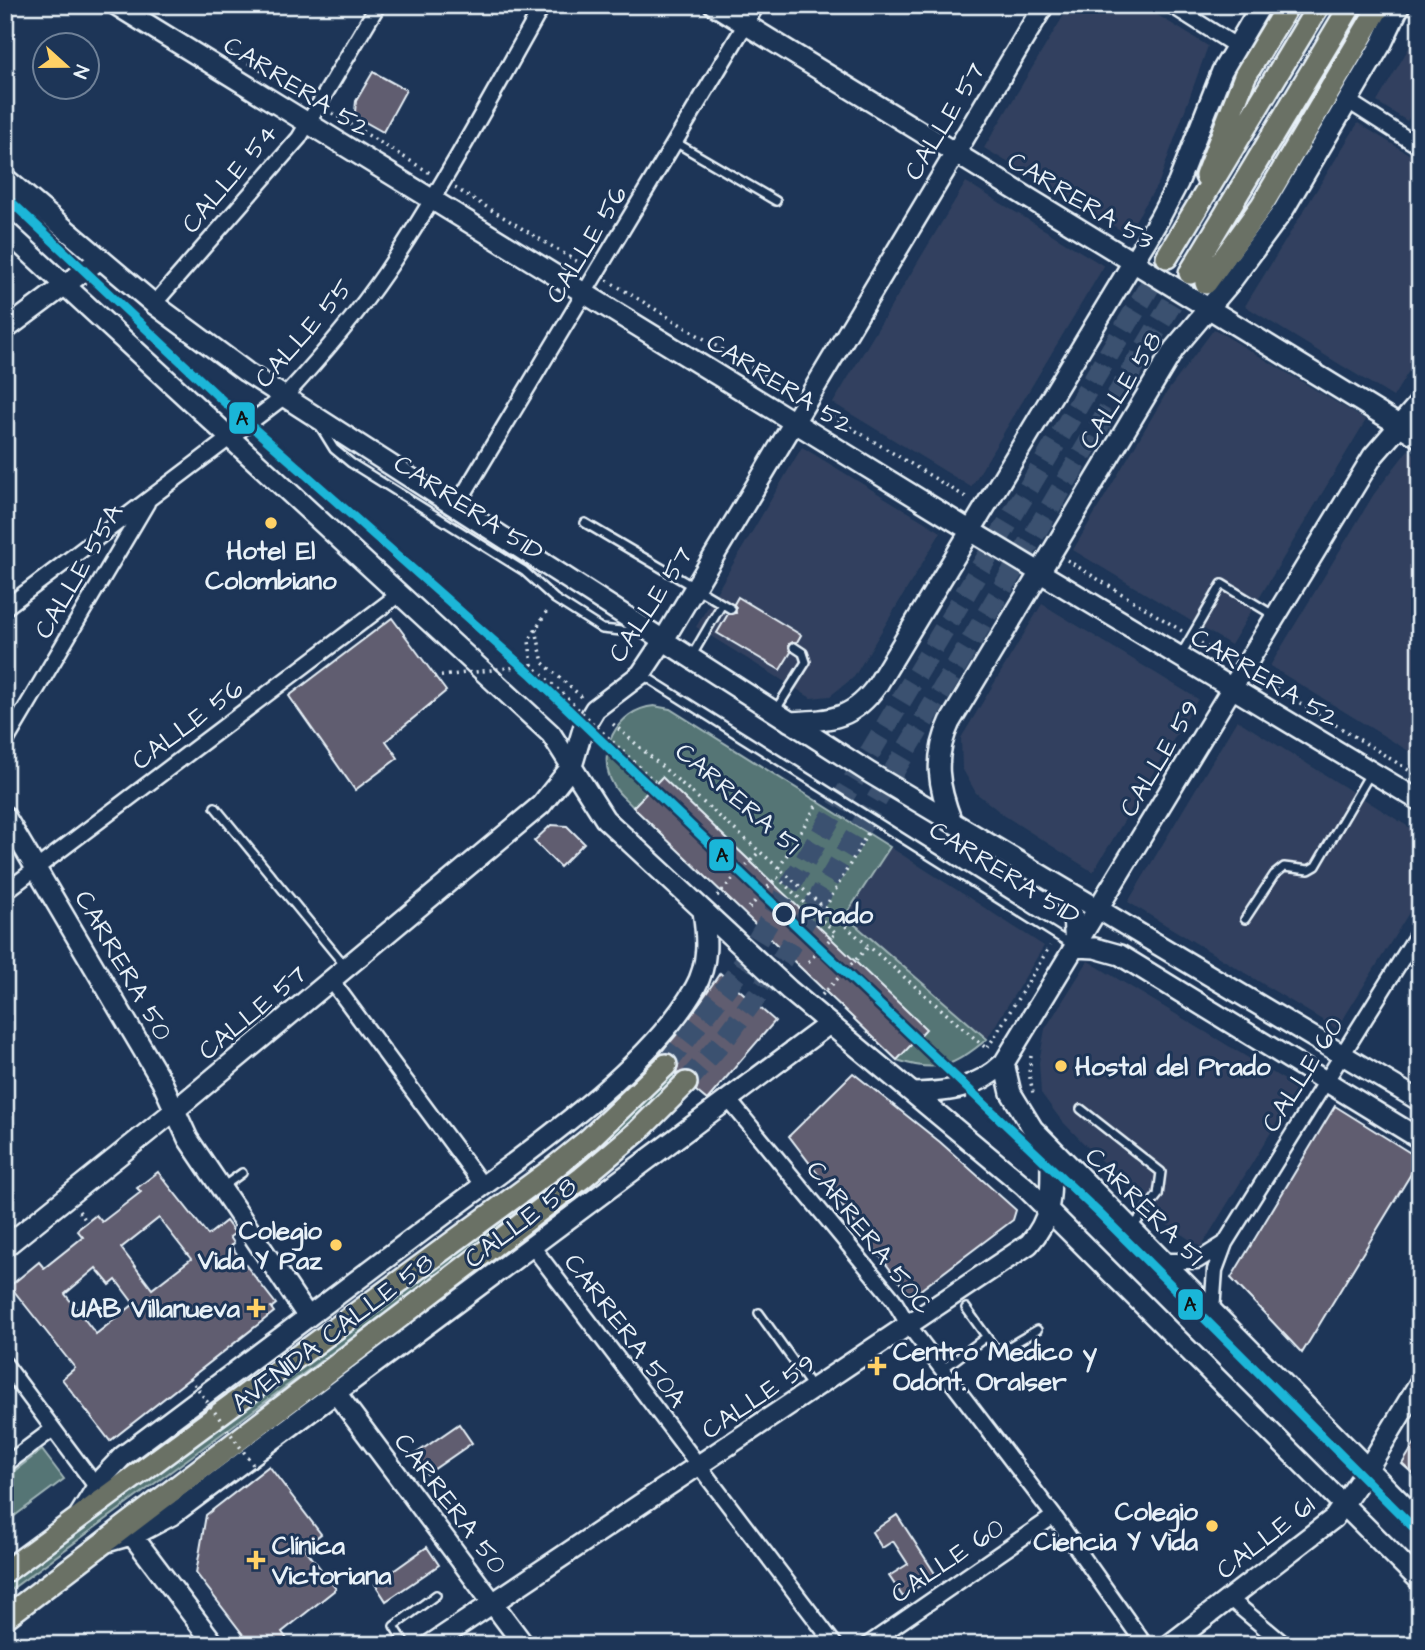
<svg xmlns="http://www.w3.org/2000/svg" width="1425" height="1650" viewBox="0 0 1425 1650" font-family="'Architects Daughter',sans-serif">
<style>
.built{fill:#31415e}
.green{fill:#557575;stroke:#9eb3b6;stroke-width:2}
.building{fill:#615d6f;stroke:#e8f1f8;stroke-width:2;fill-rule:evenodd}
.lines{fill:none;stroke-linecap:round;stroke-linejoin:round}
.primary-tunnel{stroke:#3b516f;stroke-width:21;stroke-dasharray:21 10;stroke-linecap:butt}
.lane-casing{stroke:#e8f1f8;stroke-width:12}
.street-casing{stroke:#e8f1f8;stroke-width:19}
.secondary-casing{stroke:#e8f1f8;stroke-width:24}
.primary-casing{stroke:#e8f1f8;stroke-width:26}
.path{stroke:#e8f1f8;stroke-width:3.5;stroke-dasharray:2 5;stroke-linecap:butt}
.lane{stroke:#1d3557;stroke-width:7}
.street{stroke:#1d3557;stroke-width:14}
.secondary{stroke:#1d3557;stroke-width:19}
.primary{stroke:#6b7165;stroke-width:21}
.path-bridge{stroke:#e8f1f8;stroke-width:3.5;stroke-dasharray:2 5;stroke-linecap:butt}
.metro-1-casing{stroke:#1d3557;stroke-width:14}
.metro-1{stroke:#1ab6d8;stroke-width:9}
.poi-dot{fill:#ffd166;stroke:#1d3557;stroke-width:2.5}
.stop-dot{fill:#1d3557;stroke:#e8f1f8;stroke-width:3.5}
.labels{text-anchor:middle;stroke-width:6;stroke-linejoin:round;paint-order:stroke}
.street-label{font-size:26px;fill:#e8f1f8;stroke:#1d3557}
.poi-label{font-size:26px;font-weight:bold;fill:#e8f1f8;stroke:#1d3557;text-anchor:start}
.stop-label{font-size:26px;font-weight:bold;fill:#e8f1f8;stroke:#1d3557;text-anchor:start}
.line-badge{stroke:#1d3557;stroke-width:2.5}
.pale-badge-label{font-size:19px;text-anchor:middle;font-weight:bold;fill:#111}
</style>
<rect width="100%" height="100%" fill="#1d3557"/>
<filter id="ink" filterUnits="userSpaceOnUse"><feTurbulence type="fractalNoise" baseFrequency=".0143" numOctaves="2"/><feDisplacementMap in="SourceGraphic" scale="14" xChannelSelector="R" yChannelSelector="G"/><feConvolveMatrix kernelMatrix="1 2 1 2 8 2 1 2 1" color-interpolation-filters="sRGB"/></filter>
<g filter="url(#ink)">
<path class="built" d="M1070 5H1141L1208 46 1159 182 1127 234 984 148Z
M1420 29V104L1407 121 1377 102Z
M1358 123 1420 161V353L1393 397 1245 306Z
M966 182 1104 266 971 487 833 403Z
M1214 329 1366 420 1231 645 1073 550 1167 392Z
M802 447 941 532 854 677 830 696 811 698 696 627Z
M1408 450 1420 457V758L1270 666 1374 494Z
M1042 604 1198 699 1093 872 1005 816 976 793 962 768 961 738Z
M1237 720 1420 834V895L1337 1029 1128 902Z
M890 847 1044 946 987 1039 845 916Z
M1088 961 1298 1088 1201 1247 1157 1218 1061 1120 1041 1093 1039 1062 1045 1029Z"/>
<path class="green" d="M654 706 670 709 890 847 845 916 987 1039C955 1066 938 1074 897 1060L633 807C627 800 618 794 614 786 594 753 617 709 654 706Z
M670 1073 678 1080 608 1146 574 1174 5 1594V1578Z
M42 1450 64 1479 5 1523V1478Z"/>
<path class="building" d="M373 72 406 90 383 132 358 118 355 112 356 101Z
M738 597 801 635 797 642 789 644 791 652 780 670 717 633 728 614 736 613 734 604Z
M392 618 446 691 386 741 398 758 355 790 289 696Z
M662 777 926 1029 897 1060 633 807Z
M551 825 567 826 584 843 560 867 534 841Z
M720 973 775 1021 707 1100 696 1091 699 1080 696 1074 689 1070 676 1074 679 1063 676 1056 669 1052 660 1054 684 1026Z
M853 1073 940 1142 1016 1210 1013 1220 911 1297 789 1136Z
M1335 1106 1420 1159 1302 1353 1231 1278Z
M158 1172 208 1235 226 1221 235 1233 230 1237 234 1243 231 1246 276 1304 271 1308 274 1312 110 1441 62 1379 75 1368 10 1286 39 1262 44 1268 83 1237 77 1230 96 1215 102 1222 141 1192 137 1188ZM159 1218 191 1259 152 1289 121 1248ZM96 1268 110 1285 116 1280 134 1304 96 1334 65 1294Z
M459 1424 472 1443 427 1474 414 1455Z
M1420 1435V1480L1402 1464Z
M269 1466 321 1534 304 1547 336 1589 282 1632 291 1645H251L196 1573 206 1515Z
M897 1515 936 1575 903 1597 889 1576 908 1564 893 1541 882 1548 872 1532Z
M427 1547 439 1565 386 1601 375 1584Z"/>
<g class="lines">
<path class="primary-tunnel" d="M666 1065 739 971 1167 257
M686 1083 727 1036 777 968 1189 274"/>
<g class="lane-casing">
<path id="lane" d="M1409 140 1420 127
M675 142 776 201
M321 428 334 449 351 463 524 571 555 599 602 629 641 633
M585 523 731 609
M1180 656 1222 584 1275 616
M691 657 722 604
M643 675 1072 945
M775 711 806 662 803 653 794 647
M215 807 346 967
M1245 919 1274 875 1284 867 1309 870 1316 866 1371 772
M1081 1109 1161 1172 1158 1195 1132 1228
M221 1188 242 1173
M966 1308 994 1347 1003 1350 1037 1330
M759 1313 812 1387
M943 1369 986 1337
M406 1645 394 1626 436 1595"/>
</g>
<g class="street-casing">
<path id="street" d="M1171 5 1236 46
M1348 101 1420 147
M154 304 299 138 378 5
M456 507 757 5
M5 608 285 396C321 357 356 316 386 272 444 186 492 95 543 5
M5 743 147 503
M5 892 398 595
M331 980 483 1186
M728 1099 893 1299 909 1326 1054 1516 1145 1645
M532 1246 835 1645
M1163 1261H1197L1224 1244
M1212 1311 1215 1270 1225 1243 1420 930
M5 1364 101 1493
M5 1465 53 1429
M1229 1598 1285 1645
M867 1645 1054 1516"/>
</g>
<g class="secondary-casing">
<path id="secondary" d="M116 5 971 531 1420 801
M714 5 1420 438
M5 178 154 304 246 372 870 773 1420 1101
M5 230 551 734 605 819 789 990 1024 1186 1420 1581
M5 330 100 259
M790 722C831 720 853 720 878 684L1159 219 1178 183 1222 71 1261 5
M5 816 162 1082 188 1139 308 1317
M952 822C938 786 933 758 950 722L1174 349 1230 283 1283 211 1382 43 1400 5
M1059 887 1073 916 1075 947 1095 948 1120 955 1420 1139
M1004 1063 1011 1093 1033 1129 1420 1522
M913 1093C950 1092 976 1089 1004 1063L1373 456 1420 402
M5 1247 174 1111 541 805 572 766 583 729 595 709 641 674 663 641 1044 5
M336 1393 524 1645
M80 1514 103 1477 123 1456C230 1375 338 1295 445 1214 522 1156 647 1072 695 988 709 963 707 938 703 911
M132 1535 215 1645
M107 1542 138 1533 172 1515 829 1024
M430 1645 1029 1244C1056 1214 1050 1187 1051 1150
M1169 1645 1334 1518 1367 1470 1420 1382"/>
</g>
<g class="primary-casing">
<path id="primary" d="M1206 176 1245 76 1288 5
M1167 257 1319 5
M1190 273 1351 5
M1206 283 1262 205 1380 5
M5 1572 551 1170 588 1140 666 1065
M5 1618 582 1178 638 1131 686 1083"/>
</g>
<path class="path" d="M230 52 307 98
M332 113 430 173
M455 188 583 265
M607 280 792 392
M820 409 969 499
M1067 560 1182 631
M536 629 543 663 583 698
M1201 643 1230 661
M532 665 529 641 548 609
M1258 677 1420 777
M613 724 987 1049 1050 946
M779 868 819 801
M717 896 760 851
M749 908 777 877 836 933 807 963
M825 908 869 831
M822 995 869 946
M1031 1056 1029 1073 1033 1093
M79 1211 87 1222"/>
<use href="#lane" class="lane"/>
<use href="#street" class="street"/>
<use href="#secondary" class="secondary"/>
<use href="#primary" class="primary"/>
<path class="path-bridge" d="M434 677 532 665 656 783
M190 1378 254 1466"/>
<g class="metro-1-casing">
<path id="metro-1" d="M5 196 223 401 532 675 1099 1213 1420 1534"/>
</g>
<use href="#metro-1" class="metro-1"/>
</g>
</g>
<g class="poi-dot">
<circle cx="271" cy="523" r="7"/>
<circle cx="1061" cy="1066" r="7"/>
<circle cx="336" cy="1245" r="7"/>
<path d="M252.5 1297.5h7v7h7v7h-7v7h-7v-7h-7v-7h7z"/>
<path d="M873.5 1355.5h7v7h7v7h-7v7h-7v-7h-7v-7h7z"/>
<circle cx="1212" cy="1526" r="7"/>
<path d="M252.5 1549.5h7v7h7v7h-7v7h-7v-7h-7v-7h7z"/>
</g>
<circle class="stop-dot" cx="784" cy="914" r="10"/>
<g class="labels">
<g class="street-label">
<text transform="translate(297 86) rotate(32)" y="9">CARRERA 52</text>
<text transform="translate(944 121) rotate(-59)" y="9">CALLE 57</text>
<text transform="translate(229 178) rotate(-50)" y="9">CALLE 54</text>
<text transform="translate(1081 200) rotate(31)" y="9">CARRERA 53</text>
<text transform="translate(586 244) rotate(-59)" y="9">CALLE 56</text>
<text transform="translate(303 333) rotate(-49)" y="9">CALLE 55</text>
<text transform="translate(780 383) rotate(32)" y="9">CARRERA 52</text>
<text transform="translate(1120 390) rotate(-58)" y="9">CALLE 58</text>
<text transform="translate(469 507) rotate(33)" y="9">CARRERA 51D</text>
<text transform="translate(78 571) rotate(-60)" y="9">CALLE 55A</text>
<text transform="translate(650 604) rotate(-57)" y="9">CALLE 57</text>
<text transform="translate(1265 677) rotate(31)" y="9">CARRERA 52</text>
<text transform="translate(187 724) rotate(-37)" y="9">CALLE 56</text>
<text transform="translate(1159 758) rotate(-59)" y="9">CALLE 59</text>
<text transform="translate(738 798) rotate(41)" y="9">CARRERA 51</text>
<text transform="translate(1005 872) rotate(32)" y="9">CARRERA 51D</text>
<text transform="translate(124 965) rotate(60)" y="9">CARRERA 50</text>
<text transform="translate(252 1012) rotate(-40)" y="9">CALLE 57</text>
<text transform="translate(1302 1074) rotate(-58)" y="9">CALLE 60</text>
<text transform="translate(1145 1206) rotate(45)" y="9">CARRERA 51</text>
<text transform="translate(520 1222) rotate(-37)" y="9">CALLE 58</text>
<text transform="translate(870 1237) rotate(52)" y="9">CARRERA 50C</text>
<text transform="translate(626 1330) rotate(53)" y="9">CARRERA 50A</text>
<text transform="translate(332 1332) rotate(-37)" y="9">AVENIDA CALLE 58</text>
<text transform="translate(758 1396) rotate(-34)" y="9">CALLE 59</text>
<text transform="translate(451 1503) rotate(53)" y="9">CARRERA 50</text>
<text transform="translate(1265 1537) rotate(-38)" y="9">CALLE 61</text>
<text transform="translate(947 1560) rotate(-34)" y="9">CALLE 60</text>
</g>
<g class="poi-label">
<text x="271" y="559" text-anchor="middle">Hotel El<tspan x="271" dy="30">Colombiano</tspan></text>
<text x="1075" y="1075">Hostal del Prado</text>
<text x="322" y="1239" text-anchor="end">Colegio<tspan x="322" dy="30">Vida Y Paz</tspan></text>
<text x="240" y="1317" text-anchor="end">UAB Villanueva</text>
<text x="893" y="1360">Centro Medico y<tspan x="893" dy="30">Odont. Oralser</tspan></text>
<text x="1198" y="1520" text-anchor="end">Colegio<tspan x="1198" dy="30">Ciencia Y Vida</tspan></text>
<text x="272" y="1554">Clínica<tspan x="272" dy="30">Victoriana</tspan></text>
</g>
<g class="stop-label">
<text x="801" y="923">Prado</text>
</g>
</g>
<g class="line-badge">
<rect x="228" y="401" width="28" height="34" rx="7" fill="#1ab6d8"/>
<rect x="708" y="838" width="27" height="34" rx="7" fill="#1ab6d8"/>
<rect x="1177" y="1288" width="27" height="33" rx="7" fill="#1ab6d8"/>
</g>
<g class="pale-badge-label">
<text x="242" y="425">A</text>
<text x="722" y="862">A</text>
<text x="1190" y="1311">A</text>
</g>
<rect width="1425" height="1650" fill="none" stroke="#1d3557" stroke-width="28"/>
<rect x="14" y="14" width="1397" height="1622" fill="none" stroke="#e8f1f8" stroke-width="2.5" filter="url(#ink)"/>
<g transform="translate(66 66) rotate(111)"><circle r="33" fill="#1d3557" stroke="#6e8097" stroke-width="2"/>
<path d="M0-5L12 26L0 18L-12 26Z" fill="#ffd166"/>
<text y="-10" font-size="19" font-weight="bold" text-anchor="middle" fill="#e8f1f8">N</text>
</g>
</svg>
